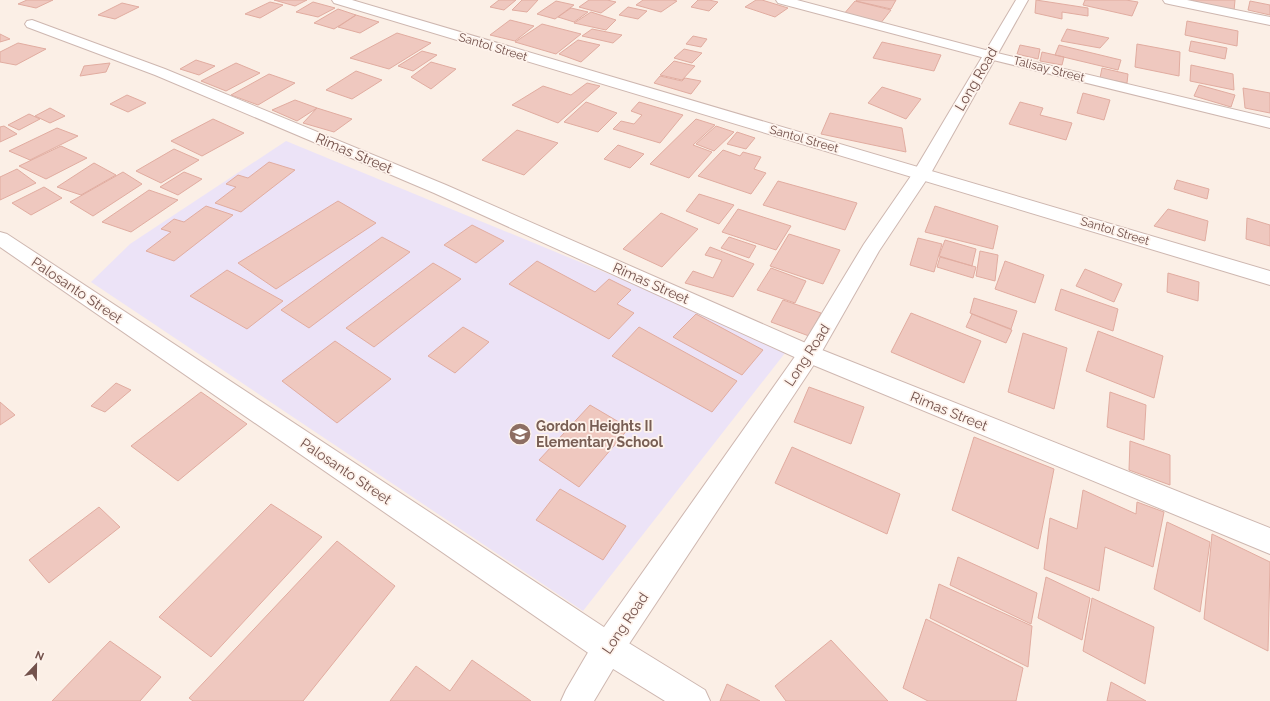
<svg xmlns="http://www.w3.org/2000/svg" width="1270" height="701" viewBox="0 0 1270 701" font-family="Raleway,sans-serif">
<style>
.education{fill:#ece3f7}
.building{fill:#efc8bf;stroke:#e1aca0}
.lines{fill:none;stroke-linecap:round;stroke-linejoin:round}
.minor-casing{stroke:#ceb7b0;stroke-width:2}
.tertiary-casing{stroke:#ceb7b0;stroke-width:2}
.minor{fill:#fff;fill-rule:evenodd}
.tertiary{fill:#fff;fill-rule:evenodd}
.labels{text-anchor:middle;stroke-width:3.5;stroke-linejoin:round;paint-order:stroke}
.far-street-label{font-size:12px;fill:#73524c;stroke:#fef3ec}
.street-label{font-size:14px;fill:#73524c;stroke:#fef3ec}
.education-label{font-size:14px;font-weight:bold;fill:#785e54;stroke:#fef3ec;text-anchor:start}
</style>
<rect width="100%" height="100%" fill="#fbefe6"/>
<path class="education" d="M286 141 631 283 785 353 583 611 91 282 130 244Z"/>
<path class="building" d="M27 0H53L36 8 18 4Z
M274 0H307L295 6Z
M499 0H516L504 10 490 7Z
M522 0H538L527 12 512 10Z
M589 0H607L616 2 601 13 579 7Z
M643 0H673L677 1 661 12 636 5Z
M698 0H709L718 2 709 11 691 7Z
M756 0H762L788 8 775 17 745 7Z
M857 0H896L891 9 856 1Z
M1036 0 1088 8V16L1062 12V19L1035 13Z
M1085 0H1126L1138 2 1132 16 1083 5Z
M1193 0H1235L1234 11 1193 3Z
M556 1 574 5 555 19 537 14Z
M855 1 891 10 880 24 843 15Z
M1250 1 1270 5V15L1248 10Z
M270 2 283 5 260 18 245 14Z
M313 2 335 8 318 17 296 12Z
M122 3 139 7 115 19 98 15Z
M628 7 647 11 638 19 619 15Z
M571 8 588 12 574 22 558 17Z
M338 9 356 15 334 29 314 23Z
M591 12 616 20 606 30 574 23Z
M356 15 379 22 360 33 338 27Z
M510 20 534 26 515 41 490 35Z
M1187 21 1238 31 1237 46 1185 35Z
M542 24 581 34 556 54 515 42Z
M592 29 622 35 613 43 582 36Z
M1067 29 1109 38 1100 48 1061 41Z
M397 33 431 43 389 69 350 58Z
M0 34 10 39 0 42Z
M693 36 707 39 701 47 686 44Z
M578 40 600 45 581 62 559 54Z
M1191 41 1227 48 1225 59 1189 51Z
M882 42 941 55 934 71 873 58Z
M18 43 46 49 16 65 0 62V52Z
M1137 44 1180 52 1179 76 1135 67Z
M1020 45 1040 49 1038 59 1017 54Z
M1059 45 1121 60 1118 70 1055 55Z
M684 49 702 53 692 63 674 58Z
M422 51 437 55 413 71 398 66Z
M1042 52 1064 57 1062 65 1040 61Z
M196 60 215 66 199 75 180 69Z
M674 61 695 66 682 80 660 75Z
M431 62 456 69 431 89 411 77Z
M110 63 106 72 80 76 84 66Z
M236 63 260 73 226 91 201 81Z
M1191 65 1233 74 1234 90 1190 81Z
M1102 68 1128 74 1127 83 1100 78Z
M356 71 382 80 352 99 326 90Z
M269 74 295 83 258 105 231 95Z
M660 76 682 81 685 78 701 81 691 94 654 83Z
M587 83 600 86 558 123 512 105 543 86 571 95Z
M1199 85 1235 95 1231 107 1194 96Z
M882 87 921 99 906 119 868 103Z
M1243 88 1270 93V113L1245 108Z
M1083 93 1110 100 1104 120 1077 113Z
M127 95 146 103 128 112 110 104Z
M295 100 317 108 297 121 272 110Z
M586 102 617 113 598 132 564 122Z
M639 102 683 115 660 143 613 129 621 121 634 124 642 115 631 111Z
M1020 102 1043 108 1040 115 1072 123 1066 140 1009 124Z
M50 108 65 116 50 123 35 116Z
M317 108 352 119 334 132 303 123Z
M830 113 902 128 906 152 821 134Z
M29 114 40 119 19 130 8 125Z
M213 119 244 133 202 156 171 141Z
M696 119 715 125 693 145 712 152 689 178 650 164Z
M4 126 17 134 0 142V127Z
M716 126 734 132 714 151 696 144Z
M57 128 78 136 30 160 9 151Z
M517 130 558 143 524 175 482 160Z
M737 132 755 138 746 149 727 144Z
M618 145 644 154 630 168 604 159Z
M61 146 87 158 46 179 19 166Z
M174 149 199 160 161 183 136 171Z
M723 150 740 156 743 152 761 157 754 169 766 173 751 194 698 176Z
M269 162 295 170 241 212 215 203 236 187 226 184 238 175 248 178Z
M94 163 116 175 81 195 57 187Z
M17 169 36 183 0 200V177Z
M123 172 142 184 93 216 70 202Z
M184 172 202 179 178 195 160 187Z
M1177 180 1209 189 1207 199 1174 189Z
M778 181 857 203 845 230 763 205Z
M44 187 62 198 31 215 12 203Z
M149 190 178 200 131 232 102 222Z
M699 194 734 205 719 224 686 211Z
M338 201 376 223 276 289 238 263Z
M206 206 233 215 174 261 146 251 171 232 161 229 174 219 184 222Z
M935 206 998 226 993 249 925 232Z
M738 209 791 226 776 250 722 232Z
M1168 209 1208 221 1205 241 1154 226Z
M661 213 698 229 662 267 623 249Z
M1247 218 1270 225V246L1246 239Z
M472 225 504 241 476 263 444 245Z
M789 234 840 250 823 284 770 266Z
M382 237 410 252 309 328 281 310Z
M729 237 756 246 749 258 721 248Z
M918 238 942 244 934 272 910 265Z
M945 240 976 249 972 266 939 256Z
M710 247 754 264 733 297 685 283 693 271 713 278 722 260 705 255Z
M980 251 998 255 995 281 976 276Z
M940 257 976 267 973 278 937 267Z
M537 261 595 292 609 279 631 290 617 304 634 313 609 339 509 284Z
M1005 261 1044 275 1035 303 995 289Z
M433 263 461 279 374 347 346 328Z
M771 268 806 281 795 303 757 290Z
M1085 269 1122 284 1114 302 1076 286Z
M227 270 283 301 247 329 190 296Z
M1168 273 1199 282 1198 301 1167 292Z
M1061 289 1118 309 1113 331 1055 310Z
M974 298 1017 311 1011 329 970 313Z
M783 300 821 313 809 336 771 322Z
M911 313 981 341 964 383 891 352Z
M696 314 763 350 742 375 673 337Z
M972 314 1012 330 1006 343 966 327Z
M463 327 489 342 455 373 428 356Z
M639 327 737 381 712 412 612 356Z
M1098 331 1163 356 1154 398 1086 371Z
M1023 333 1067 348 1054 409 1008 392Z
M335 341 391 379 337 423 282 381Z
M116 383 131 390 105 412 91 406Z
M809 387 864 407 851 444 794 422Z
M201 392 247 424 178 481 131 446Z
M1110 392 1146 405 1144 440 1107 427Z
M0 402 15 415 0 425Z
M590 405 629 428 579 487 539 460Z
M974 437 1054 469 1038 549 952 510Z
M1130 441 1170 455V485L1129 470Z
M792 447 900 494 887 534 775 483Z
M560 489 626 526 603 560 536 520Z
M1083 490 1136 514 1137 502 1164 512 1153 567 1105 547 1099 591 1044 569 1050 518 1077 529Z
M271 504 322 537 211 657 159 617Z
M99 507 120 527 49 583 29 560Z
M1167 522 1210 542 1200 612 1154 589Z
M1212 534 1270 562 1268 651 1204 619Z
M337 541 395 586 303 701H193L189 698Z
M958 557 1037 593 1031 624 950 585Z
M1046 577 1090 598 1082 640 1038 618Z
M939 584 1032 626 1028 667 930 618Z
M1092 598 1154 627 1145 684 1083 651Z
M926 619 1023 668 1016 701H928L903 688Z
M831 640 888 701H786L775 686Z
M110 641 161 677 140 701H52Z
M472 660 531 701H390L416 666 450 691Z
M1111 682 1146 701H1107Z
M727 684 760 701H720Z"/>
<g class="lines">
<g class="minor-casing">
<path id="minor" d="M332 0H352L1270 271V285L334 3Z
M776 0H797L993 52 1270 118V128L985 58 778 3Z
M1163 0H1187L1270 17V25L1169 4 1165 3Z
M32 20 165 69 446 185 817 348 1270 528V554L801 360 434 193 155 75 27 27 25 24 27 21Z
M0 232 7 234 619 637 705 690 710 701H665L597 659 0 247Z"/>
</g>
<g class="tertiary-casing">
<path id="tertiary" d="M1016 0H1028L931 173 879 251 817 360 619 659 594 701H561L566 690 597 637 801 348 864 244 913 173Z"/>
</g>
<use href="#minor" class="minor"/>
<use href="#tertiary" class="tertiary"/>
</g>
<defs>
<g id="school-disc" transform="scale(1.15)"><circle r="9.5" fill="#8d6e63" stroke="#fef3ec"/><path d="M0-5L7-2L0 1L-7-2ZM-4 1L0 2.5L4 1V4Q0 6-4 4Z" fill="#fff"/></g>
</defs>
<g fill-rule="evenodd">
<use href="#school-disc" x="520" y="434"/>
</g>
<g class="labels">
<g class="far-street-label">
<text transform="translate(493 47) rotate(17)" y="4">Santol Street</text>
<text transform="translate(1049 69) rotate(14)" y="4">Talisay Street</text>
<text transform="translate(804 139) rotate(16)" y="4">Santol Street</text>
<text transform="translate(1115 231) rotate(17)" y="4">Santol Street</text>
</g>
<g class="street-label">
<text transform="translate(976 79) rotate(-60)" y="5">Long Road</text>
<text transform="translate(354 153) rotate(23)" y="5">Rimas Street</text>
<text transform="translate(651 283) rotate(24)" y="5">Rimas Street</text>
<text transform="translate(77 290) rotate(34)" y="5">Palosanto Street</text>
<text transform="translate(807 355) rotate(-57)" y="5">Long Road</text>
<text transform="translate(949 411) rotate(22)" y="5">Rimas Street</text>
<text transform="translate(346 471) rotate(34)" y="5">Palosanto Street</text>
<text transform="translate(625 623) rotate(-56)" y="5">Long Road</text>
</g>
<g class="education-label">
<text x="536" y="431">Gordon Heights II<tspan x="536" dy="16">Elementary School</tspan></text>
</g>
</g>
<g transform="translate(36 665) rotate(22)" stroke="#fef3ec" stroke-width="3" paint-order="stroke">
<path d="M0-3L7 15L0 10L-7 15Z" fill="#73524c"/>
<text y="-6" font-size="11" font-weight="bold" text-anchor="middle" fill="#73524c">N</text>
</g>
</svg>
